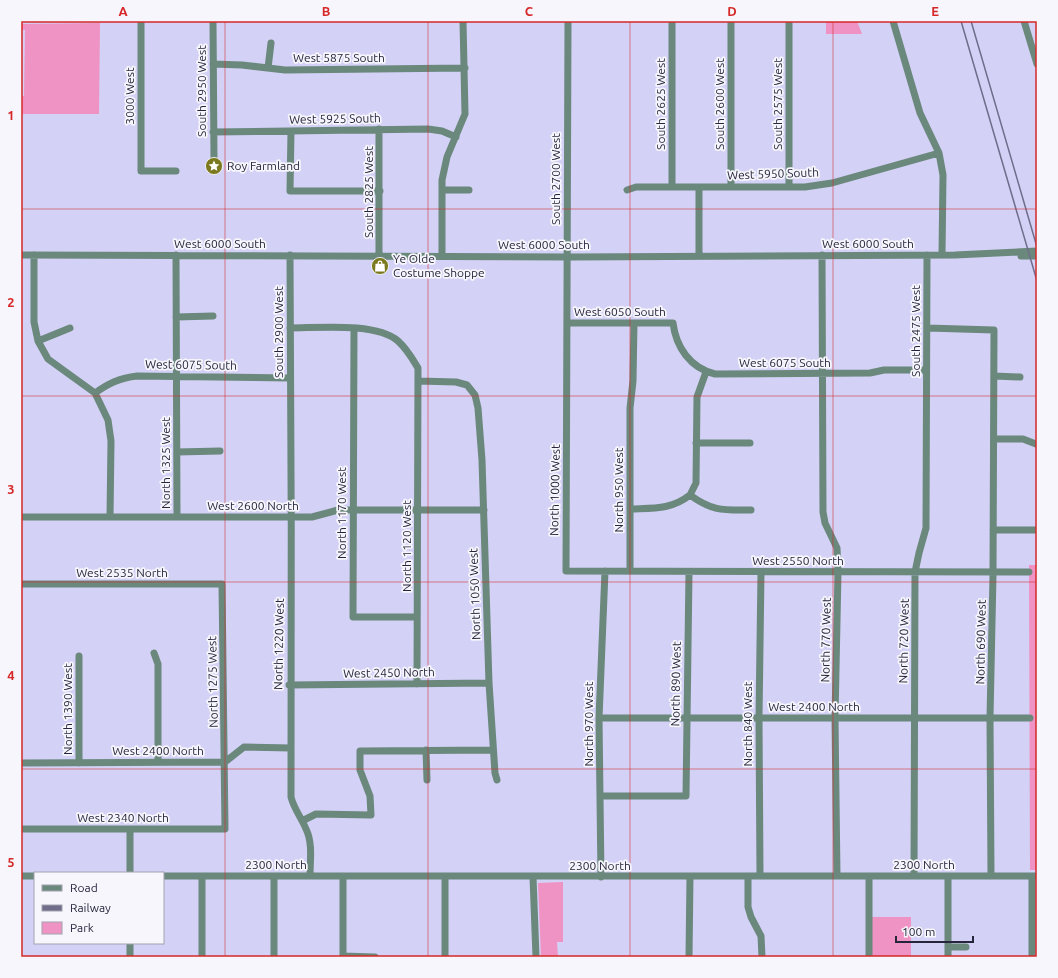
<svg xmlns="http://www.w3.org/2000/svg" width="1058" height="978" viewBox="0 0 1058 978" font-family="Ubuntu,sans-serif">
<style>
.green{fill:#ee93c3}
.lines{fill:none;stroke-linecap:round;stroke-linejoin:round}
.minor{stroke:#6b887c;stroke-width:7}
.rail{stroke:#6f6d8a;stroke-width:1.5}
.grid{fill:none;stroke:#d62828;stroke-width:1;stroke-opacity:0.55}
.labels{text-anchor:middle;stroke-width:3.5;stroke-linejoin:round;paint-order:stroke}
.street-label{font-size:12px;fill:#27253c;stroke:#f6f6fc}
.poi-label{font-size:12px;fill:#27253c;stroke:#f6f6fc;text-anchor:start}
.neatline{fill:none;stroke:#d62828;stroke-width:1.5}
.grid-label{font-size:13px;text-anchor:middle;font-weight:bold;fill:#d62828}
</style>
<rect width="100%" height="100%" fill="#d3d1f6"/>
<path class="green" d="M826 21H857L862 34H826Z
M100 23 99 114H21V96H24L25 30H21V24Z
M1029 565H1037V870H1030Z
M563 882V942H557L558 957H541L538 883Z
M870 917H911V957H870Z"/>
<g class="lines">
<path class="minor" d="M141 21V171H176
M213 21 214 160
M568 21 566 571 1029 572
M672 21V187
M731 21V187
M789 21V187
M893 21 920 113 939 153 943 175 942 255
M1024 21 1037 64
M213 64 242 65 285 70 465 68
M268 68 271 43
M291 131 290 191H380
M213 132 428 129 442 131 456 137
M699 187V256
M442 190H469
M627 190 636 187H805L832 183 939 153
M21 255 573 257 955 255 1037 251
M34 255V322L38 341 48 359 95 393 108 420 111 441 110 517
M176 255 177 517
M290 255C292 436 291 616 291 797 294 809 301 817 306 829 313 843 310 861 310 876
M379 255V129
M822 255 823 512 825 523 837 548 838 572 835 718 837 876
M442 256V180L447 157 465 114 463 21
M1021 256H1037
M176 317 213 316
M567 323H673C676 347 690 368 715 374L870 373 884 370H926
M290 328C318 328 376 322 398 341 407 349 412 358 418 368L417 684
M354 328 353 617H417
M927 328 994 330 993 575 990 718 991 876
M38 341 70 328
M994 376 1020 377
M418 381 456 382 467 385 475 395 478 408 482 460 489 683 495 773 497 780
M95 393C109 383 120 378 137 376L290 378
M994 439H1023L1036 444
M696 443H750
M177 452 220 451
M690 495 696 483 697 397 706 372
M630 509C653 508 671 510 690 495 713 512 725 510 751 510
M21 517H312L338 510H484
M993 530H1037
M630 571V408L633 381 634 323
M21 584H222L225 829H21
M154 653 158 664V762
M289 685 489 683
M599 718H1030
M426 750 427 780
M21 763 225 762 244 747 291 748
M79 763V656
M600 796H686L689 572
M302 821 316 814 371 815 370 796 360 770V751L493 750
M130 829V873
M21 876H35
M163 876H1037
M274 876V957
M748 876V907L751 917 761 936 762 957
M760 876 759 718 761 572
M914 876 915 572 919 553 926 528 927 255
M948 876V957
M533 877 536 957
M601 877 599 718 605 571
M948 947H966
M343 956 375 957
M130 957V943
M202 957V876
M343 957V876
M445 957V877
M689 957 690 876
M869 957V876
M1032 957V876"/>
<path class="rail" d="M961 21 1037 281
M971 21 1037 247"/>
</g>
<path class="grid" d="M225 21V957M428 21V957M630 21V957M833 21V957M21 209H1037M21 396H1037M21 582H1037M21 769H1037"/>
<defs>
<g id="sight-disc" transform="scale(0.9)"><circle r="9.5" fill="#7b781e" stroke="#f6f6fc"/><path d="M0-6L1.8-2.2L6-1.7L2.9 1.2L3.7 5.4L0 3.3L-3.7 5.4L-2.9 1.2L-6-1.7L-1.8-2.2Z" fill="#fff"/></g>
<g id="shop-disc" transform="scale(0.9)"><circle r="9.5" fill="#7b781e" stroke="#f6f6fc"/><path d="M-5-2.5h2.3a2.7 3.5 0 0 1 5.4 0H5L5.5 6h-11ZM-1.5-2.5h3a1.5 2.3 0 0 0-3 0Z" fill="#fff"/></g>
</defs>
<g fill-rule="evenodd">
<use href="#sight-disc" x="214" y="166"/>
<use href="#shop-disc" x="380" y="266"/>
</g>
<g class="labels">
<g class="street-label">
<text x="339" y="62">West 5875 South</text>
<text transform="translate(202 91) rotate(-90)" y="4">South 2950 West</text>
<text transform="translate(130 96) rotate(-90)" y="4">3000 West</text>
<text transform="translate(661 104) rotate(-90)" y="4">South 2625 West</text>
<text transform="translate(720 104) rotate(-90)" y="4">South 2600 West</text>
<text transform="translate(778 104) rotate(-90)" y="4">South 2575 West</text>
<text transform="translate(335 119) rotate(-1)" y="4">West 5925 South</text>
<text transform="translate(773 174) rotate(-2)" y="4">West 5950 South</text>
<text transform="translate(556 179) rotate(-90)" y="4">South 2700 West</text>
<text transform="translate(369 192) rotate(-90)" y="4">South 2825 West</text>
<text x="220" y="248">West 6000 South</text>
<text x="868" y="248">West 6000 South</text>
<text x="544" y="249">West 6000 South</text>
<text x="620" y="316">West 6050 South</text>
<text transform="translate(916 331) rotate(-90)" y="4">South 2475 West</text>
<text transform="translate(279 332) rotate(-90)" y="4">South 2900 West</text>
<text x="785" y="367">West 6075 South</text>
<text transform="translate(191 365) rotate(1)" y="4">West 6075 South</text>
<text transform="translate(166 463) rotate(-90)" y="4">North 1325 West</text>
<text transform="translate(555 490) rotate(-89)" y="4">North 1000 West</text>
<text transform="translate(619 490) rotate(-90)" y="4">North 950 West</text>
<text x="253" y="510">West 2600 North</text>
<text transform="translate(342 513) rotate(-90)" y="4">North 1170 West</text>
<text transform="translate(407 546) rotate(-90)" y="4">North 1120 West</text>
<text x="798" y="565">West 2550 North</text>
<text x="122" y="577">West 2535 North</text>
<text transform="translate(475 594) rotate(-92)" y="4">North 1050 West</text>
<text transform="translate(826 640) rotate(-89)" y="4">North 770 West</text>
<text transform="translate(904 641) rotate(-89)" y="4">North 720 West</text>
<text transform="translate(981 642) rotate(-89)" y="4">North 690 West</text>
<text transform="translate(279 644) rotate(-89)" y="4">North 1220 West</text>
<text transform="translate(389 673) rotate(-1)" y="4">West 2450 North</text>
<text transform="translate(213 682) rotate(-91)" y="4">North 1275 West</text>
<text transform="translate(676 684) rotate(-89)" y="4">North 890 West</text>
<text x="814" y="711">West 2400 North</text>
<text transform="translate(68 709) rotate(-90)" y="4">North 1390 West</text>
<text transform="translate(589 724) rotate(-90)" y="4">North 970 West</text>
<text transform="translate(748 724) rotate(-90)" y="4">North 840 West</text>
<text x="158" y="755">West 2400 North</text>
<text x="123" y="822">West 2340 North</text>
<text x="276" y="869">2300 North</text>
<text x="924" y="869">2300 North</text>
<text x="600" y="870">2300 North</text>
</g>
<g class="poi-label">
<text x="227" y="170">Roy Farmland</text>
<text x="393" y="263">Ye Olde<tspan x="393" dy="14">Costume Shoppe</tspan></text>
</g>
</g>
<rect width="1058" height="978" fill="none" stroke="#f6f6fc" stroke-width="44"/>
<rect x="34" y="872" width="130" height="72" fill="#f6f6fc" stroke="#a3a2af"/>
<rect x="42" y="885" width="20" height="6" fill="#6b887c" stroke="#a3a2af"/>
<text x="70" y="892" font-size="12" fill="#27253c">Road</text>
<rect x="42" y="905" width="20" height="6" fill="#6f6d8a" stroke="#a3a2af"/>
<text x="70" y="912" font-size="12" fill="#27253c">Railway</text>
<rect x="42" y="922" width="20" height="12" fill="#ee93c3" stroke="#a3a2af"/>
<text x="70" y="932" font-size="12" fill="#27253c">Park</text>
<path d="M896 936v6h77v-6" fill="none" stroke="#27253c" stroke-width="2"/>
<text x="902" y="936" font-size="12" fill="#27253c" stroke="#f6f6fc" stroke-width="3" paint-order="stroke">100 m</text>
<rect x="22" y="22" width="1014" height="934" class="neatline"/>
<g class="grid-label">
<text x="123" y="16">A</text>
<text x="326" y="16">B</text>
<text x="529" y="16">C</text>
<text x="732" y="16">D</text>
<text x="935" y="16">E</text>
<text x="11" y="120">1</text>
<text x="11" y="307">2</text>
<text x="11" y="494">3</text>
<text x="11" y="680">4</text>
<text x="11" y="867">5</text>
</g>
</svg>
